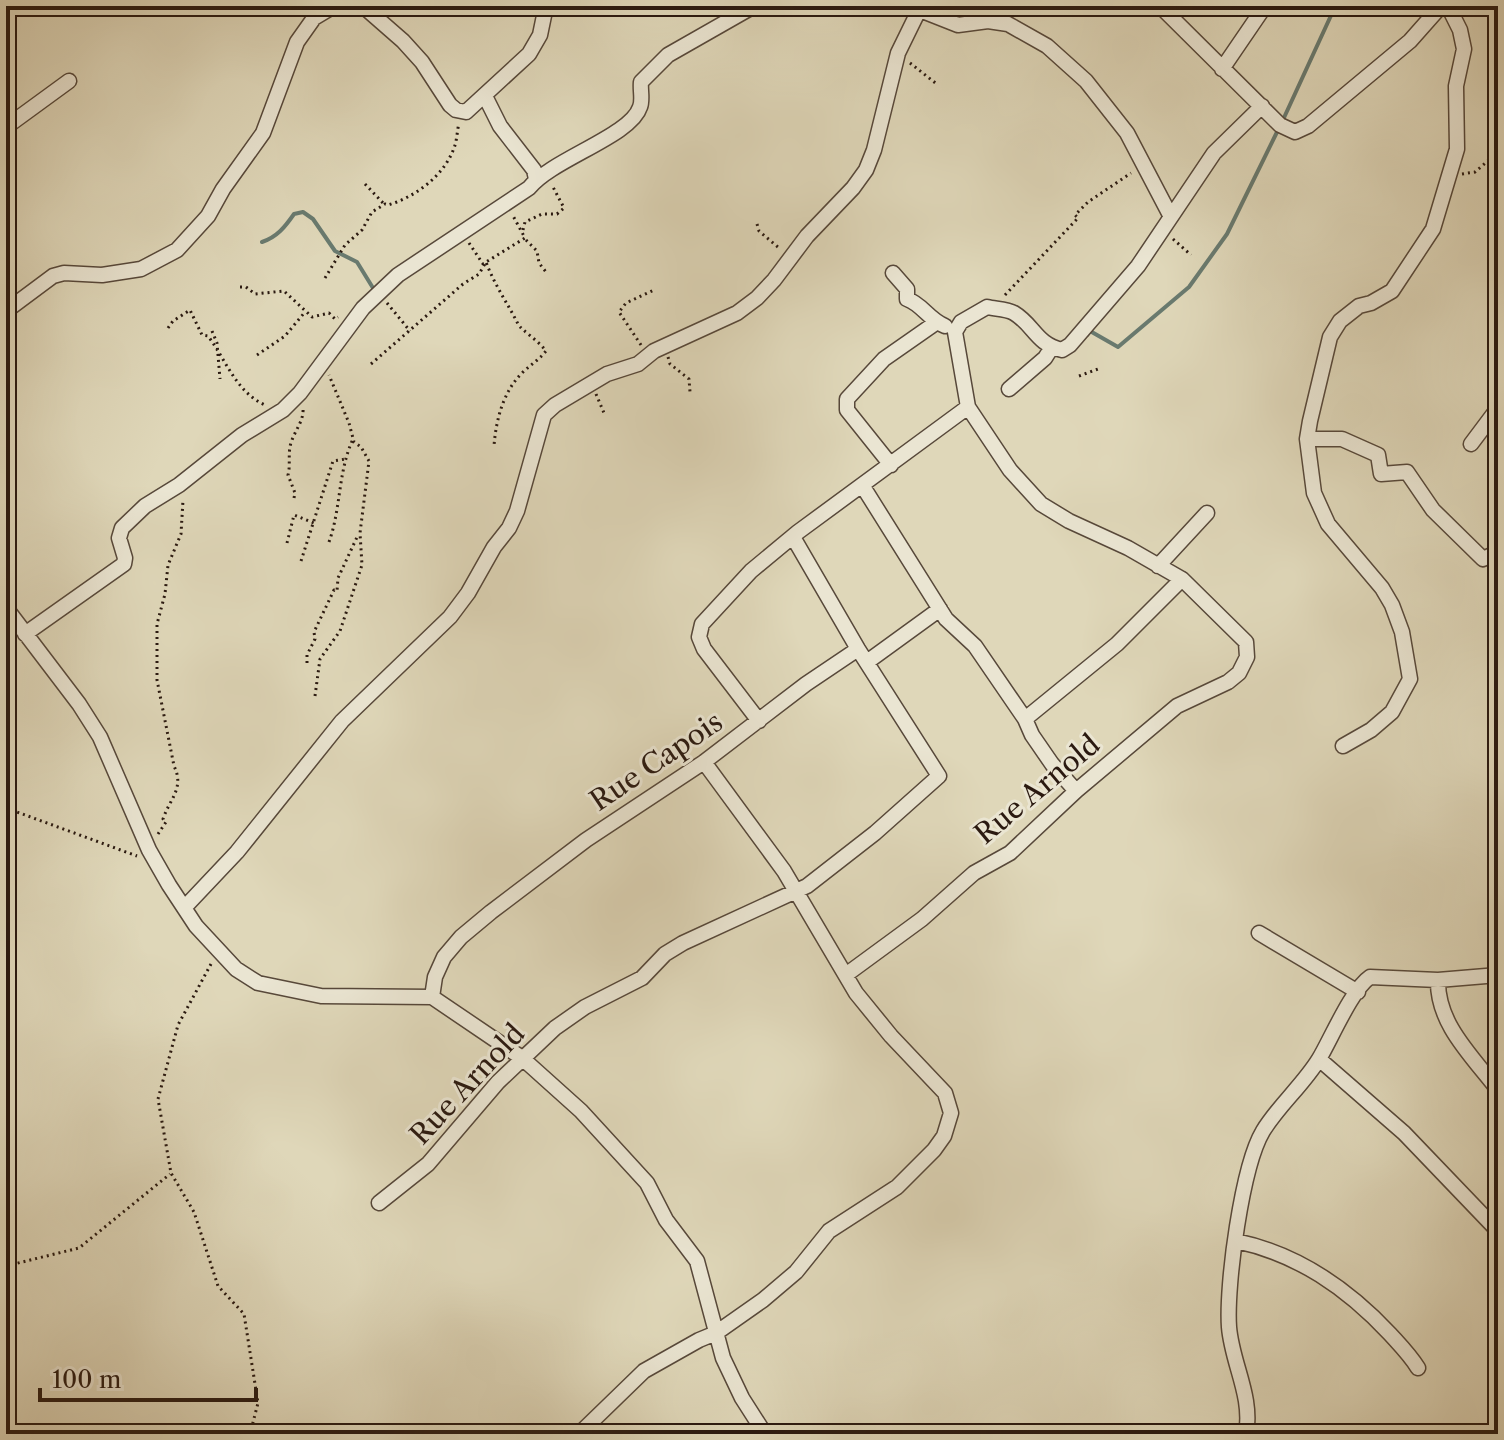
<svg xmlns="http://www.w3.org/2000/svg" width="1504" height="1440" viewBox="0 0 1504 1440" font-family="'Libre Caslon Text',serif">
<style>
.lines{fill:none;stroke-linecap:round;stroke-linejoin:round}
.stream{stroke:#697a6f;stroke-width:4}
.street-casing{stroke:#57483a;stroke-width:17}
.path{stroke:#2a1910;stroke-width:3;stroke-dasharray:2 4;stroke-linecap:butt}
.street{stroke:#eae5d2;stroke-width:14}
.labels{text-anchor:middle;stroke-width:6;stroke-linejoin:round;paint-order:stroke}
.street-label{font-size:28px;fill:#2a1910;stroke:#eae5d2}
</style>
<rect width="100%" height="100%" fill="#dfd7b9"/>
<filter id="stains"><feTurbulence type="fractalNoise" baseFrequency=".0025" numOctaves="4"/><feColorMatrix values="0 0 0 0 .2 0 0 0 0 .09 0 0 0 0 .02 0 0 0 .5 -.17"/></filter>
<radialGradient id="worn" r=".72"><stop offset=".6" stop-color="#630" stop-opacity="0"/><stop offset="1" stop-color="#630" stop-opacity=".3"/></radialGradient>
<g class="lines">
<path class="stream" d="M1282 122 1334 9
M262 242C277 237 285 227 294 214L303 212 313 219 335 251 357 262 373 288
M1087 335 1090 331 1118 347 1189 287 1227 234 1278 130"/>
<g class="street-casing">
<path id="street" d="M363 6 403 41 422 62 450 105 456 110 466 112 529 54 540 35 546 6
M1160 6 1280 125 1295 132 1308 126 1410 41 1441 6
M920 10 958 25 988 21 1008 24 1047 46 1086 81 1127 133 1170 215
M1222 69 1265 6
M485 96 500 126 534 170 536 179
M6 127 69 81
M893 273 907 289V299C922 304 929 320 945 326
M6 311 53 276 64 273 102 275 141 269 177 250 208 216 223 189 263 133 297 42 314 18 334 6
M1009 389 1045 358 1052 347
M1307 439H1342L1378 455 1381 474 1407 472 1433 510 1483 559 1498 552
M1471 444 1498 408
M891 465 847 410V399L884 359 937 322
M862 485 946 619 975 646 1025 719 1032 735 1052 764 1076 791
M1158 566 1207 513
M6 608 79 704 100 737 149 850 169 885 196 926 236 969 258 983 321 996 432 997 522 1058 581 1111 647 1183 666 1220 697 1261 723 1358 742 1398 765 1434
M25 634 124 564 125 558 119 538 122 528 145 506 179 485 242 435 283 410 300 393 363 308 398 275 529 188C552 159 631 136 640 107 643 100 640 90 641 82L668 55 754 6
M867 662 940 609
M1025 719 1117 644 1182 579
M759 721 704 649 699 637 702 624 751 571 798 532 968 407
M1343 746 1371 730 1392 712 1410 679 1402 632 1392 605 1382 588 1328 524 1314 493 1307 439 1310 421 1330 337 1340 321 1359 306 1371 303 1392 291 1433 229 1457 149 1456 86 1464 49 1460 30 1448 6
M185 907 237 852 342 721 450 617 468 593 494 547 509 528 517 511 544 415 555 405 607 374 638 364 654 351 737 313 757 298 774 280 807 236 853 188 866 170 874 150 898 53 921 6
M1259 933 1358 992
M847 974 922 919 974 873 1010 853 1076 791 1177 706 1228 682 1239 673 1247 657 1246 642 1182 579 1128 548 1069 521 1041 504 1010 470 968 407 955 332 961 322 987 307C995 309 1007 309 1014 313 1034 325 1036 344 1062 350L1070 345 1138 266 1214 153 1262 106
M1438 980C1437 1024 1472 1056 1498 1090
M432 997 435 977 444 957 461 937 491 912 586 840 704 762 806 684 858 649
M1319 1059 1404 1133 1498 1231
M379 1203 428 1164 498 1082 555 1028 585 1007 642 978 665 954 683 943 807 886 875 833 939 776 858 649 793 537
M1236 1241C1298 1254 1347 1288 1390 1334 1400 1345 1410 1355 1418 1368
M579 1434 644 1371 699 1340 716 1333 763 1300 796 1272 829 1231 897 1187 934 1150 944 1136 951 1113 945 1093 891 1036 856 993 784 871 704 762
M1246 1434C1253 1396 1232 1364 1229 1327 1226 1285 1242 1166 1263 1131 1279 1105 1303 1085 1319 1059 1331 1039 1352 989 1370 977L1438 980 1498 975"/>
</g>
<path class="path" d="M408 9 416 6
M910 63 938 85
M1462 174 1475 172 1498 152
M365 184 384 204
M757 224 759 231 779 248
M523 230 525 222 542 214H557L564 208 553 187
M1173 239 1191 255
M526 240 537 251 539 263 546 272
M469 243 483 264 486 262C494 284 508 304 518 324 522 331 538 340 546 351 539 360 530 365 522 373 503 392 496 420 494 446
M325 278 345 245 362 230 372 212 385 204 388 205C415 197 444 176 454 148 457 141 457 131 459 123
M240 287H246L255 294 284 291 312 317 329 313 335 319 338 317
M1005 295 1078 218 1075 215 1088 202 1131 173
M387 303 410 331
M168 328 173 321 190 310 202 335 208 336C226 360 236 392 265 405
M212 331 217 343 220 379
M641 345 619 312 626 303 654 290
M257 355 285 336 305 312
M668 357 670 364 689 379 690 392
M371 364 463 284 479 274 486 262 525 238 512 214
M1079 376 1098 369
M596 394 604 413
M294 498 295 493 288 475C291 464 287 452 292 440 296 429 304 420 303 408
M329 542C341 509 338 471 353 439
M287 543 294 515 314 523
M301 561 333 461 346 459
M307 663V655L315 639 314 632 334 590 337 591 338 578 358 535
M315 696 320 659 340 631 362 565 360 533 369 461 361 447 354 442 349 423 329 375
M6 808 137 856
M158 834 166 822 163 819C169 800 185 788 174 766L157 680V624L165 594 168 565 181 534 183 500
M211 964 178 1025 158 1099 171 1173 194 1212 218 1286 244 1314 258 1403 250 1434
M6 1266 79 1248 170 1174"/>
<use href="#street" class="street"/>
</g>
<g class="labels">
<g class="street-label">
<text transform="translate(656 761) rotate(-34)" y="10">Rue Capois</text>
<text transform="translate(1037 789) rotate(-40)" y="10">Rue Arnold</text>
<text transform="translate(467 1084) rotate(-47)" y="10">Rue Arnold</text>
</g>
</g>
<rect width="1504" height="1440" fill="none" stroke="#dfd7b9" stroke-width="32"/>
<rect x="8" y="8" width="1488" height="1424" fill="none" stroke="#2a1910" stroke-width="4"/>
<rect x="16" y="16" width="1472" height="1408" fill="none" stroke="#2a1910" stroke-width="2"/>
<path d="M40 1388v12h216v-12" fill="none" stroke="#2a1910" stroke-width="4"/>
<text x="52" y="1388" font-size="24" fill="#2a1910" stroke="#eae5d2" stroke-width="6" paint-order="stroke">100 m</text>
<rect width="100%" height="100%" filter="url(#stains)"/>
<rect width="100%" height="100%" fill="url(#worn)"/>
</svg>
